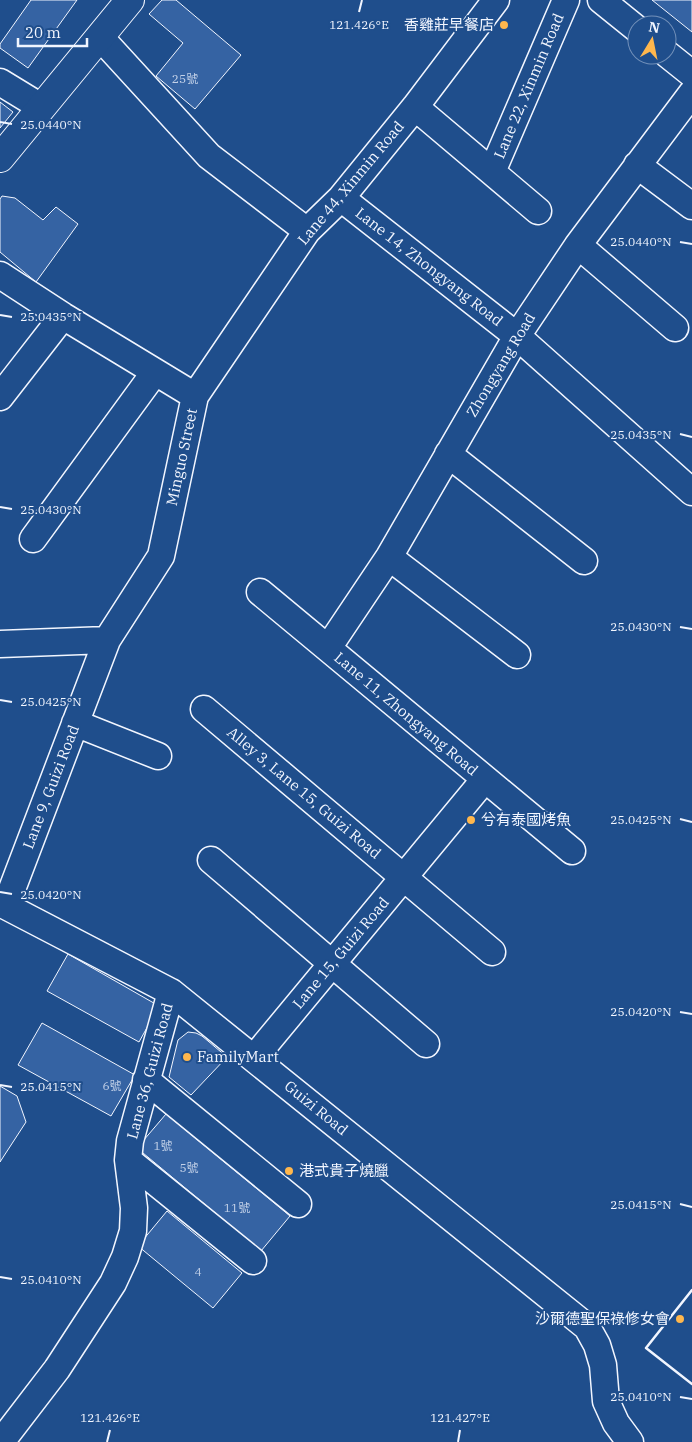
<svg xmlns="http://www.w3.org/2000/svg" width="692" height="1442" viewBox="0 0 692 1442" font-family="'IBM Plex Serif','Noto Sans TC',serif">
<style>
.building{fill:#3563a3;stroke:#f2f6ff}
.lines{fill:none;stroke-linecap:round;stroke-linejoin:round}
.minor-casing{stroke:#f2f6ff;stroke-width:29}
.major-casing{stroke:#f2f6ff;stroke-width:30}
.minor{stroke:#1f4e8c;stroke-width:26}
.major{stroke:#1f4e8c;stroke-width:28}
.wall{stroke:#f2f6ff;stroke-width:2.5}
.ticks{fill:none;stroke:#f2f6ff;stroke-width:2}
.poi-dot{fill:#ffb74d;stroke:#1f4e8c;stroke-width:2}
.labels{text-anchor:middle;stroke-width:4;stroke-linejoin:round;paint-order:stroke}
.number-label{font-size:12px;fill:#c3d1e8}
.poi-label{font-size:15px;fill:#f2f6ff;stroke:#1f4e8c;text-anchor:start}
.street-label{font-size:15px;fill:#f2f6ff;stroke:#1f4e8c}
.ticks-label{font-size:12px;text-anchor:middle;fill:#f2f6ff;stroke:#1f4e8c;stroke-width:4;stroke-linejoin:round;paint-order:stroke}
</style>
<rect width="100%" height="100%" fill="#1f4e8c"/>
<path class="building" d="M31 0H77L28 68 0 48V44Z
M162 0H176L241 55 195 109 156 76 183 43 149 14Z
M652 0H692V32Z
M0 102 13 112 0 128Z
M2 196 15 198 43 220 56 207 78 224 36 282 0 252V199Z
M68 954 159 1006 139 1042 47 991Z
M42 1023 135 1075 111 1116 18 1065Z
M188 1032 196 1033 202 1036 227 1057 191 1095 169 1077 178 1040Z
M0 1086 17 1096 26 1122 0 1162Z
M166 1114 290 1216 261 1251 137 1148Z
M167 1211 242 1273 213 1308 138 1246Z"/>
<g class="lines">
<g class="minor-casing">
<path id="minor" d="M601 0 637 29
M100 37 209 156 307 231
M667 54 692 74
M0 82 41 107
M415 107 538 211
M637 165 692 206
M492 172 566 0
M341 198 517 336 692 492
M578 245 675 328
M0 275 63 316 195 396 161 556 107 640 6 905
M195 396 307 231 341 198 415 107 496 0
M0 397 63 316
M448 454 584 561
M33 539 155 372
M389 557 517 655
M260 592 572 851
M0 644 107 640
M328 648 389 557 517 336 578 245 692 93
M204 709 492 952
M75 723 158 756
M211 860 426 1044
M0 903 171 992 587 1327 597 1345 603 1365 606 1401 616 1423 630 1442
M254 1058 485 779
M146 1080 298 1204
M128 1160 253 1261
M1 1442 57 1369 113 1283 125 1257 133 1231 134 1208 128 1160 130 1141 171 992"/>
</g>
<g class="major-casing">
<path id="major" d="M0 158 130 0"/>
</g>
<use href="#minor" class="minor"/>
<use href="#major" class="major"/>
<path class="wall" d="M692 1290 646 1348 692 1384"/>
</g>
<path class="ticks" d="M359 12 362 0M0 122 12 124M680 242 692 244M0 315 12 317M680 434 692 437M0 507 12 509M680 627 692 629M0 700 12 702M680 819 692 822M0 892 12 894M680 1012 692 1014M0 1085 12 1087M680 1204 692 1207M0 1277 12 1279M680 1397 692 1399M107 1442 110 1430M458 1442 460 1430"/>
<g class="poi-dot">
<circle cx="504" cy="25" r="5"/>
<circle cx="471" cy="820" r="5"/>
<circle cx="187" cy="1057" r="5"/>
<circle cx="289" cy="1171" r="5"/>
<circle cx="680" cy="1319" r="5"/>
</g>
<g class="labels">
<g class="number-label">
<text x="185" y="83">25號</text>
<text x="112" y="1090">6號</text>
<text x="163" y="1150">1號</text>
<text x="189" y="1172">5號</text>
<text x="237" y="1212">11號</text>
<text x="198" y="1276">4</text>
</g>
<g class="poi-label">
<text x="494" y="30" text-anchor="end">香雞莊早餐店</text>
<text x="481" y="825">兮有泰國烤魚</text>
<text x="197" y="1062">FamilyMart</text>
<text x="299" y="1176">港式貴子燒臘</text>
<text x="670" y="1324" text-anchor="end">沙爾德聖保祿修女會</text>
</g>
<g class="street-label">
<text transform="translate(529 86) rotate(-67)" y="5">Lane 22, Xinmin Road</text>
<text transform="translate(351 183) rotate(-50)" y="5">Lane 44, Xinmin Road</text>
<text transform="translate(429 267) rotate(38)" y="5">Lane 14, Zhongyang Road</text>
<text transform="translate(501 365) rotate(-59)" y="5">Zhongyang Road</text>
<text transform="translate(182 457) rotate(-78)" y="5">Minguo Street</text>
<text transform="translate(406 714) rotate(40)" y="5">Lane 11, Zhongyang Road</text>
<text transform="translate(51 787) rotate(-69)" y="5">Lane 9, Guizi Road</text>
<text transform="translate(304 793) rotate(40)" y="5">Alley 3, Lane 15, Guizi Road</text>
<text transform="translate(341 953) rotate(-50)" y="5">Lane 15, Guizi Road</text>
<text transform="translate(150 1071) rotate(-75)" y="5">Lane 36, Guizi Road</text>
<text transform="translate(316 1108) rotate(39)" y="5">Guizi Road</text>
</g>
</g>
<g class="ticks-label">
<text x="359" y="29">121.426°E</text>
<text x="51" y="129">25.0440°N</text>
<text x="641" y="246">25.0440°N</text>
<text x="51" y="321">25.0435°N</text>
<text x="641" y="439">25.0435°N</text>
<text x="51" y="514">25.0430°N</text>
<text x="641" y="631">25.0430°N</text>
<text x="51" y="706">25.0425°N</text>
<text x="641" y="824">25.0425°N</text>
<text x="51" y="899">25.0420°N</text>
<text x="641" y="1016">25.0420°N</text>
<text x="51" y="1091">25.0415°N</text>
<text x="641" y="1209">25.0415°N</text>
<text x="51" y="1284">25.0410°N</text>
<text x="641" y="1401">25.0410°N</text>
<text x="110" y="1422">121.426°E</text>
<text x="460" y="1422">121.427°E</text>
</g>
<g transform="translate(652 40) rotate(10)"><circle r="24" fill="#1f4e8c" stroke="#7391ba"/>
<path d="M0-4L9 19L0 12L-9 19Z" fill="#ffb74d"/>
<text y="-8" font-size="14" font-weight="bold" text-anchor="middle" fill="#f2f6ff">N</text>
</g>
<path d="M18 38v8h69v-8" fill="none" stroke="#f2f6ff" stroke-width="2.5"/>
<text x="25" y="38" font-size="15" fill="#f2f6ff" stroke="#1f4e8c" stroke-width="4" paint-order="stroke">20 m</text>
</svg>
